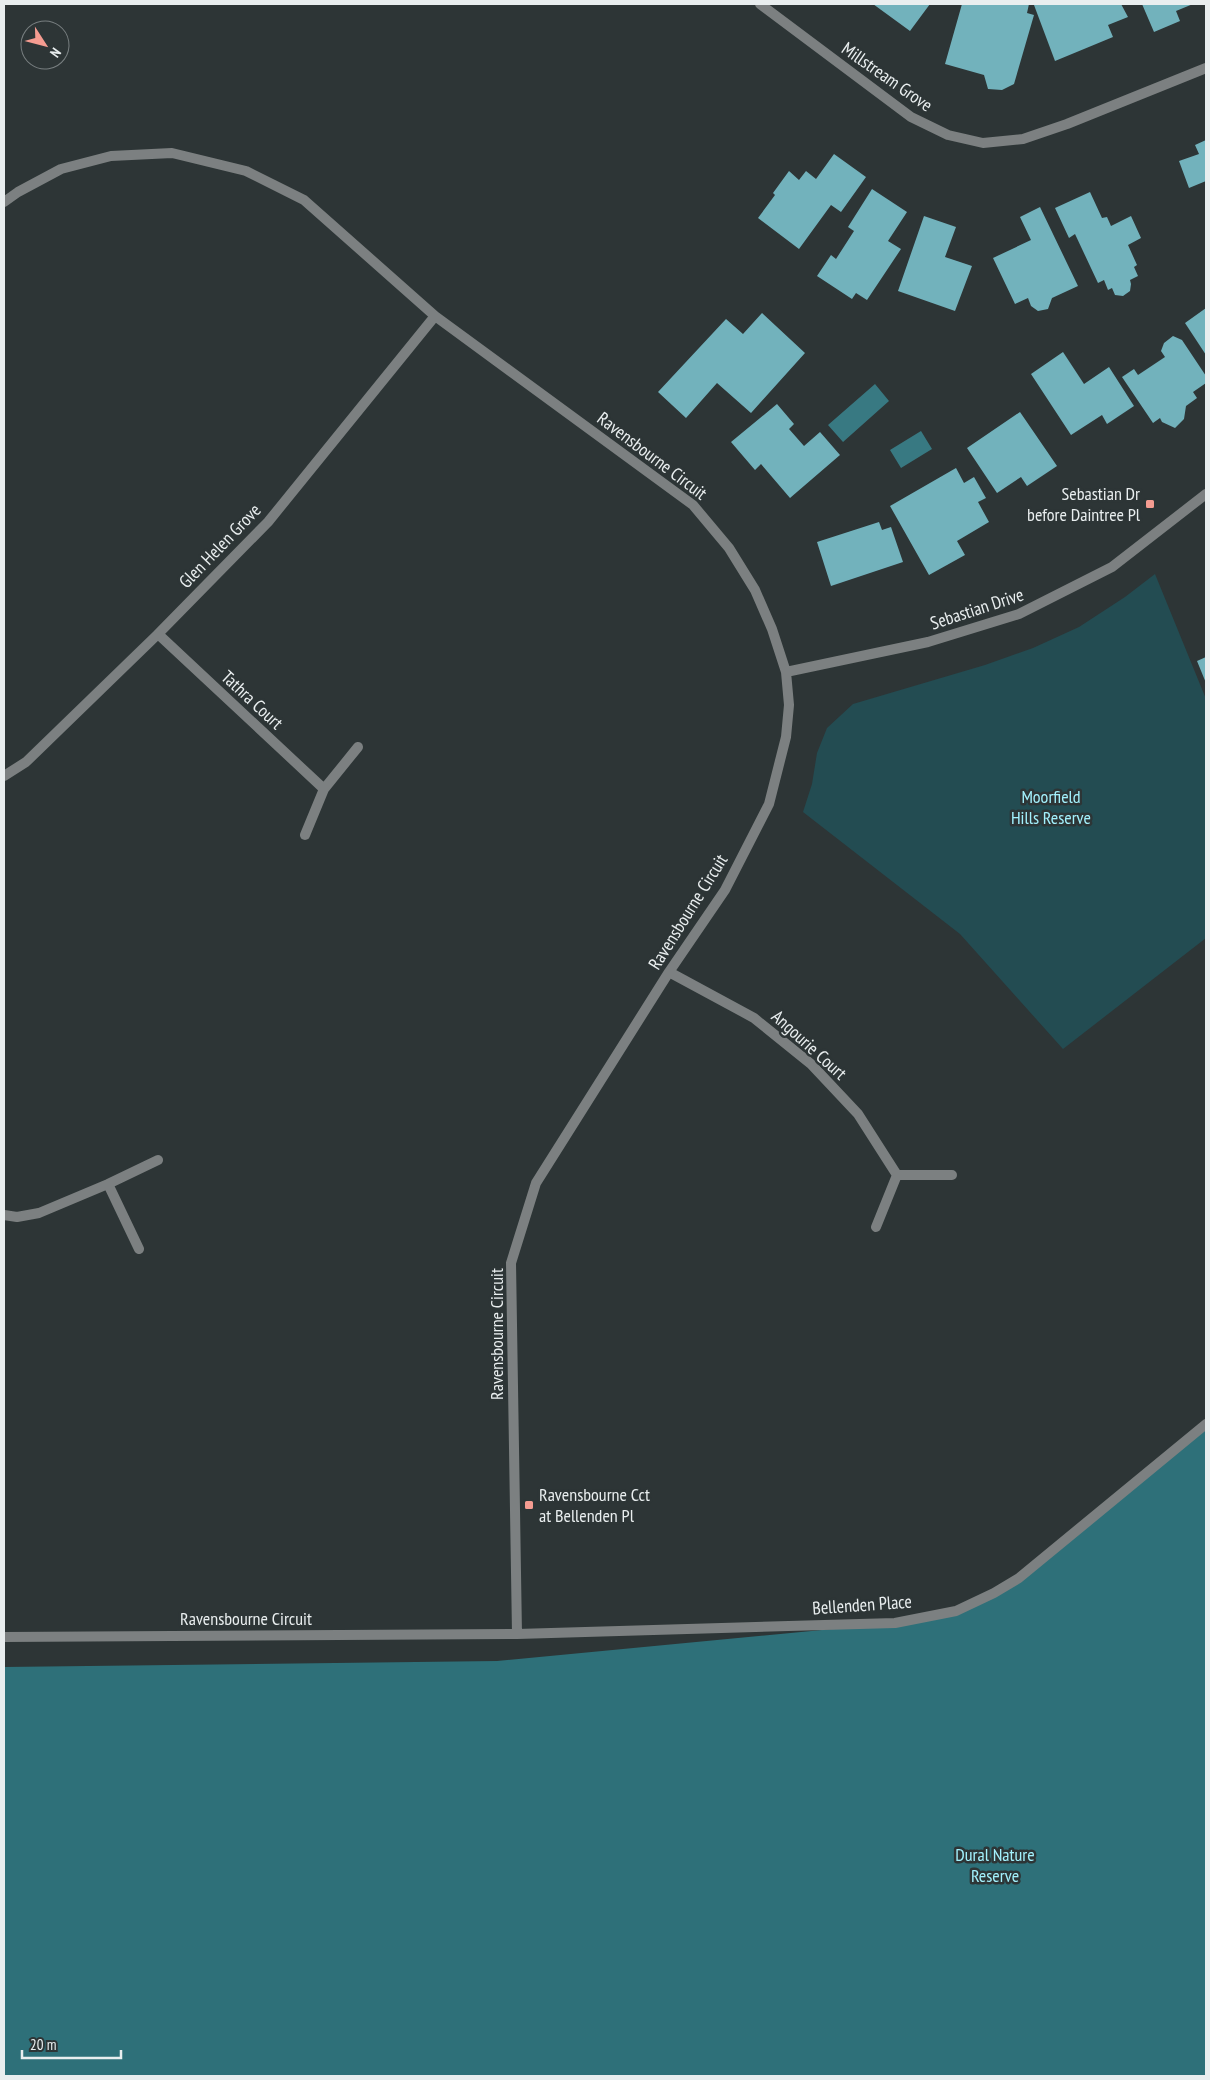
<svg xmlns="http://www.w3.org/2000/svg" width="1210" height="2080" viewBox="0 0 1210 2080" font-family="'PT Sans Narrow',sans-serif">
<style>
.green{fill:#234c52}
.forest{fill:#2e7079}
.water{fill:#387982}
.building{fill:#72b2bc}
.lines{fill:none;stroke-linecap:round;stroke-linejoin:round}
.minor{stroke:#7c8081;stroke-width:10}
.poi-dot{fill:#f59c91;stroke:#2d3536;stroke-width:2}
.labels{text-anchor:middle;stroke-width:5;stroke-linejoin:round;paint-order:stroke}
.street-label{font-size:18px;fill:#e9eeef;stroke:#2d3536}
.poi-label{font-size:18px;fill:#e9eeef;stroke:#2d3536;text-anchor:end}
.park-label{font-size:18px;fill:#a3f1fd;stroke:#2d3536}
</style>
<rect width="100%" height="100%" fill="#2d3536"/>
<path class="green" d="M1155 574 1206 699V938L1063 1049 960 934 803 812 812 784 817 753 827 728 853 704 985 665 1033 648 1079 627 1125 597Z"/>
<path class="forest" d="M1206 1424V2076H4V1667L497 1661 895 1623 956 1611 994 1593Z"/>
<path class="water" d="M875 384 889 401 843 442 828 425Z
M921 431 932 449 901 468 890 450Z"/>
<path class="building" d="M873 4H930L910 31Z
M962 4H1029L1027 13 1034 15 1014 84 1002 90 988 89 984 75 945 64Z
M1036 4H1121L1128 17 1108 25 1113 37 1055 61 1034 5Z
M1142 4H1193L1176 11 1180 21 1154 32Z
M1206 140V181L1189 188 1179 161 1199 154 1195 145Z
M834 154 866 177 841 212 831 205 799 249 758 218 775 195 773 193 789 171 799 180 806 171 816 179Z
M872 189 907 212 888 241 901 249 867 300 856 293 852 299 817 276 831 255 836 259 854 231 848 227Z
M1090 192 1102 218 1107 217 1111 226 1131 216 1141 238 1128 245 1137 265 1134 267 1138 276 1130 280 1131 284 1130 291 1123 296 1115 295 1112 288 1108 290 1104 280 1098 283 1075 234 1069 238 1055 208Z
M1040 207 1078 286 1052 298 1048 309 1038 311 1031 306 1028 298 1015 304 993 258 1031 240 1020 217Z
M924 216 956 227 945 257 972 266 955 311 898 291Z
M1206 308V355L1185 323Z
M762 313 805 353 751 413 717 383 686 418 658 392 726 319 743 334Z
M1173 336 1182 340 1206 376V383L1193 392 1197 398 1186 406 1184 419 1175 428 1162 422 1160 418 1153 423 1122 377 1134 369 1138 375 1165 357 1161 351 1164 343Z
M1063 352 1084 384 1109 367 1134 406 1107 424 1102 415 1071 435 1031 374Z
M777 404 794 424 789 429 804 446 820 432 840 455 790 498 761 464 755 470 731 442Z
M1020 412 1057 466 1027 486 1021 477 997 493 967 448Z
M956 468 964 483 974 477 986 498 978 502 989 522 957 541 965 555 929 575 890 506Z
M879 522 882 530 891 527 903 562 831 586 817 542Z
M1206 657V683L1197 661Z"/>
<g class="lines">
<path class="minor" d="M760 4 911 117 948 135 983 143 1023 139 1067 124 1206 68
M4 202 18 192 61 169 111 156 172 153 246 171 304 200 435 316 693 505 729 548 755 590 772 629 786 672 789 705 786 737 769 804 725 890 669 972 536 1183 511 1263 517 1634 4 1637
M158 634 324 789
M786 672 928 642 1019 614 1112 567 1206 494
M4 776 26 762 158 634 268 522 435 316
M305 835 324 789 358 747
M669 972 754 1018 811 1064 858 1114 897 1175 876 1227
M897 1175H952
M108 1184 139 1249
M4 1215 17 1217 39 1213 108 1184 158 1160
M517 1634 895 1623 956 1611 994 1593 1019 1578 1206 1424"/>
</g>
<g class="poi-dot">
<rect x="1145" y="499" width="10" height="10" rx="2.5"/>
<rect x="524" y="1500" width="10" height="10" rx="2.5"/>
</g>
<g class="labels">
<g class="street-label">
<text transform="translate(887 77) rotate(35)" y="6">Millstream Grove</text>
<text transform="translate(652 456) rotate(37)" y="6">Ravensbourne Circuit</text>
<text transform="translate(220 546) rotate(-46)" y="6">Glen Helen Grove</text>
<text transform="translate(977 609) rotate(-18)" y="6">Sebastian Drive</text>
<text transform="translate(252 700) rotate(43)" y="6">Tathra Court</text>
<text transform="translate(688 912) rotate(-58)" y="6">Ravensbourne Circuit</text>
<text transform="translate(809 1045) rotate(42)" y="6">Angourie Court</text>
<text transform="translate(497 1334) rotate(-90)" y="6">Ravensbourne Circuit</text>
<text transform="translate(862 1605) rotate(-4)" y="6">Bellenden Place</text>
<text x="246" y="1625">Ravensbourne Circuit</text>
</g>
<g class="poi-label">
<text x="1140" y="500">Sebastian Dr<tspan x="1140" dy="21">before Daintree Pl</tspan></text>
<text x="539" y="1501" text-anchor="start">Ravensbourne Cct<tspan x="539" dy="21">at Bellenden Pl</tspan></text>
</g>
<g class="park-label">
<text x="1051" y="803">Moorfield<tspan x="1051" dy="21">Hills Reserve</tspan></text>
<text x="995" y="1861">Dural Nature<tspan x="995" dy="21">Reserve</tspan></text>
</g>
</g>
<rect width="1210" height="2080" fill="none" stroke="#e9eeef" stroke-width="10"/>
<g transform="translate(45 45) rotate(126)"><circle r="24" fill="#2d3536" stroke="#787f80"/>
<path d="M0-4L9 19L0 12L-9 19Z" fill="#f59c91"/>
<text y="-8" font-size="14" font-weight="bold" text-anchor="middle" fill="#e9eeef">N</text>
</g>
<path d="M22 2050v8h99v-8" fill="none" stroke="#e9eeef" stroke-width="2.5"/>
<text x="30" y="2050" font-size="15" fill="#e9eeef" stroke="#2d3536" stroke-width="4" paint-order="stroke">20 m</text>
</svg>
